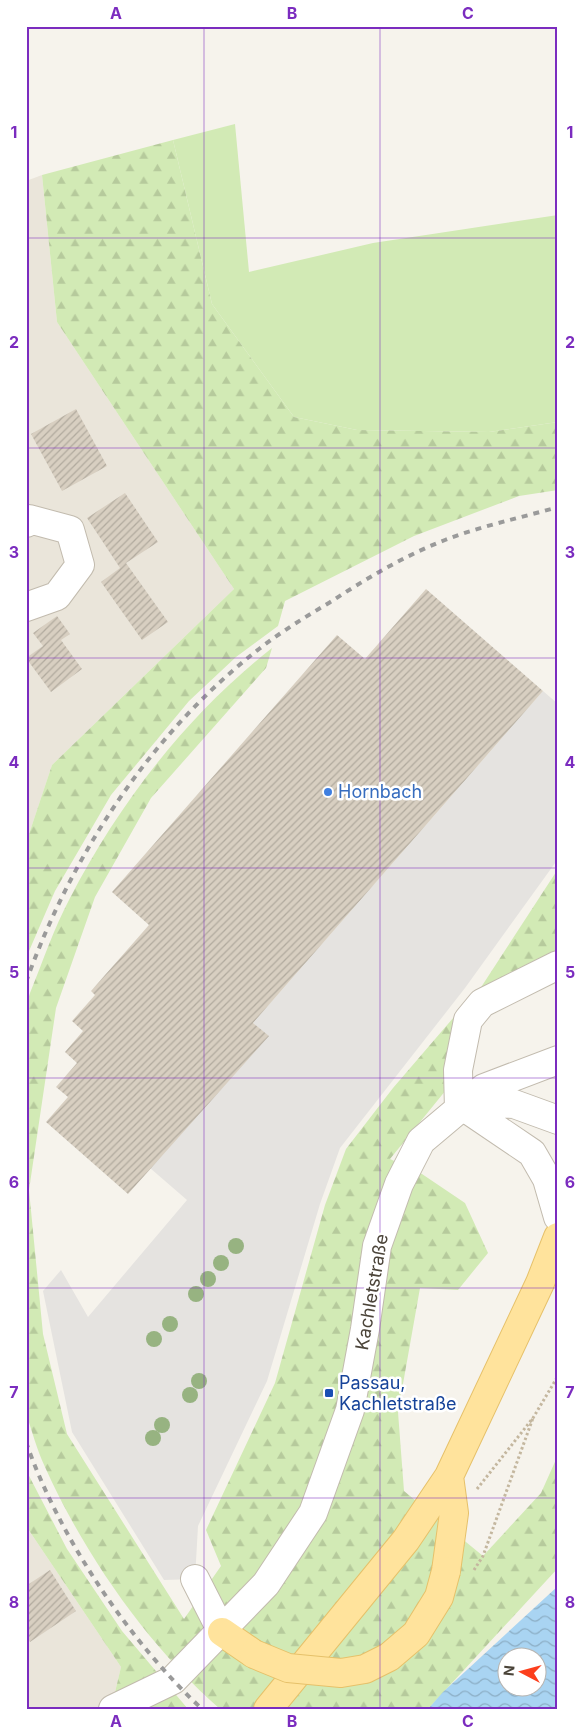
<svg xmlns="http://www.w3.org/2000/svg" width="584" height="1735" viewBox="0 0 584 1735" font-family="Inter,sans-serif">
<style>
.residential{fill:#eae5da}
.grass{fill:#d2eab5}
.forest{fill:url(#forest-firs)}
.parking{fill:#e5e3e0}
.water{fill:url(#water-waves);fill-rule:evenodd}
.building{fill:url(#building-hatch)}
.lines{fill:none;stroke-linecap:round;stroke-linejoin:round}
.minor-casing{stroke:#c2bbae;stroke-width:30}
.major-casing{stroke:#e6c16a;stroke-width:30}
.path{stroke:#c4b79f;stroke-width:3;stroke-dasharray:2.5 2.5;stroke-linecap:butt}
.minor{stroke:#fff;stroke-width:28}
.major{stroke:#ffe39c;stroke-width:28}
.rail{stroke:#9a9a9a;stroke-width:4;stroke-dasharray:6 6;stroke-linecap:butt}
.major-bridge-casing{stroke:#e6c16a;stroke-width:30;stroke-linecap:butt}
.major-bridge{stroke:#ffe39c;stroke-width:28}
.tree{fill:#97b381}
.grid{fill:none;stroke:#7b2cbf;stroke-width:1;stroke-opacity:0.55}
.shop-dot{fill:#3f7fe0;stroke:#fff;stroke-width:2}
.transit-dot{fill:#1a4fb4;stroke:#fff;stroke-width:2}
.labels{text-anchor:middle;stroke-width:5;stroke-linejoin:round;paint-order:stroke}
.shop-label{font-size:18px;fill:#366cbe;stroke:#fff;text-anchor:start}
.street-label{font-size:18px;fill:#4b4439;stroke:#fff}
.transit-label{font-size:18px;fill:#164399;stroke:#fff;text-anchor:start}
.neatline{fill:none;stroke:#7b2cbf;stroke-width:2}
.grid-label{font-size:16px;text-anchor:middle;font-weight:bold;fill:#7b2cbf}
</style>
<defs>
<pattern id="forest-firs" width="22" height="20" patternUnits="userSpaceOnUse" patternTransform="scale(1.25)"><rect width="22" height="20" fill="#d2eab5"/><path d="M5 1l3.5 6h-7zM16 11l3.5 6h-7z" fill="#b6ca9c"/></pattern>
<pattern id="water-waves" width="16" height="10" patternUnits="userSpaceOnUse" patternTransform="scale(1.25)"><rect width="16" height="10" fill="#a9d4f2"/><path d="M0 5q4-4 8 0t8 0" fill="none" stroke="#8caec5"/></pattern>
<pattern id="building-hatch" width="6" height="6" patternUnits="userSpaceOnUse" patternTransform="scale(1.25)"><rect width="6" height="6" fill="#d8cfc1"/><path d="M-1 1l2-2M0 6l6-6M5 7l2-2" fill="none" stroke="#b1aa9e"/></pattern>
</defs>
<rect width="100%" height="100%" fill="#f6f3ec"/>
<path class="residential" d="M42 175 57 322 234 589 52 765 26 843V181Z
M26 1526 121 1667 111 1709H26Z"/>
<path class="grass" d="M235 124 249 272 373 243 558 215V422L489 432 357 430 294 417 212 304 173 140Z"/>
<path class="forest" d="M173 140 212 304 294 417 357 430 489 432 558 422V490L519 496 414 536 285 601 278 626 236 657 189 701 111 795 55 891 26 958V843L52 765 234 589 57 322 42 175Z
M272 648 266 668 151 798 95 897 56 1008 29 1190 43 1334 67 1434 184 1619 221 1566 206 1530 275 1383 325 1205 346 1149 393 1088 460 1010 446 1090 390 1159 422 1174 465 1203 488 1253 458 1290 420 1288 398 1412 404 1491 483 1556 541 1493 558 1455V1568L428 1709H220C148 1646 84 1554 45 1467 37 1450 32 1431 26 1413V1006L30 993C43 961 54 928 70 898 119 803 188 714 272 648Z
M558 869V956L474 998Z
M26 1470 67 1549 122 1631 188 1709H111L121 1667 26 1526Z"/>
<path class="parking" d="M543 691 558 704V859L465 988 340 1148 320 1204 267 1381 198 1526 195 1579 164 1580 72 1432 43 1291 61 1270 88 1317 187 1200 150 1168 268 1036 253 1023Z"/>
<path class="water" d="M558 1586V1709H428L443 1692ZM506 1658H536V1688H506Z"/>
<path class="building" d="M76 409 107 466 62 491 31 434Z
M125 493 158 542 126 563 168 622 142 640 101 582 120 568 87 518Z
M426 589 543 691 253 1023 269 1036 128 1194 46 1122 68 1097 56 1087 77 1063 65 1052 83 1031 72 1021 95 995 91 991 149 925 112 892 337 635 365 659Z
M57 616 70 634 61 640 82 669 51 692 26 658 43 646 33 633Z
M50 1570 76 1611 30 1642 26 1636V1586Z"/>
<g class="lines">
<g class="minor-casing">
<path id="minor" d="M26 523 29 519 70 530 80 565 57 596 26 607
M467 1109 532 1153 547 1179 558 1217
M459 1110 458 1070 468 1020 482 1003 558 965
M461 1110 494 1103 514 1104 558 1120
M195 1579 222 1632
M113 1709 173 1680 266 1584 313 1513 350 1410 365 1329 377 1246 399 1184 421 1141 484 1088 558 1060"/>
</g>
<g class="major-casing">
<path id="major" d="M446 1571 454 1513 449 1476
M222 1632 254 1654
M268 1709 406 1540 449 1476 540 1283 558 1237"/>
</g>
<path class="path" d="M477 1489 533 1418 558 1376
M474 1570 483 1556 533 1418"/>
<use href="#minor" class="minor"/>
<use href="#major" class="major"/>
<path class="rail" d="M26 982C72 854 151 733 259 649 282 631 307 616 332 601 367 578 406 555 445 540 481 526 520 518 558 507
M26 1442C59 1537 129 1641 202 1709"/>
<g class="major-bridge-casing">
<path id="major-bridge" d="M254 1654 288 1668 341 1673 365 1669 389 1657 416 1634 439 1597 446 1571"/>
</g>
<use href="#major-bridge" class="major-bridge"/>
</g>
<g class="tree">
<circle cx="236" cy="1246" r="8"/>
<circle cx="221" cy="1263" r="8"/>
<circle cx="208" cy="1279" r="8"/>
<circle cx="196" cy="1294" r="8"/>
<circle cx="170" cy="1324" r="8"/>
<circle cx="154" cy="1339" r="8"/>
<circle cx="199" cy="1381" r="8"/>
<circle cx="190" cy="1395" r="8"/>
<circle cx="162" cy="1425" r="8"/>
<circle cx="153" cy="1438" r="8"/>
</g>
<path class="grid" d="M204 26V1709M380 26V1709M26 238H558M26 448H558M26 658H558M26 868H558M26 1078H558M26 1288H558M26 1498H558"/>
<circle class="shop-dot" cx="328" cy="792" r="5"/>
<rect class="transit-dot" x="324" y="1388" width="10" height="10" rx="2.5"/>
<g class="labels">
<g class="shop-label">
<text x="338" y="798">Hornbach</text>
</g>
<g class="street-label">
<text transform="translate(372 1292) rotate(-80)" y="6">Kachletstraße</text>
</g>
<g class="transit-label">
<text x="339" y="1389">Passau,<tspan x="339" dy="21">Kachletstraße</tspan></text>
</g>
</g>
<rect width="584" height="1735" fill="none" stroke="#ffffff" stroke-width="55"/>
<g transform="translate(522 1672) rotate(276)"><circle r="24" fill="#ffffff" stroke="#b7b4b0"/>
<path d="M0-4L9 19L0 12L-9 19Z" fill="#fc3f1d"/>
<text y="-8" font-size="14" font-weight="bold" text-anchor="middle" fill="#4b4439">N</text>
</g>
<rect x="28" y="28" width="528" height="1680" class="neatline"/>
<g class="grid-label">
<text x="116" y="19">A</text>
<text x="292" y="19">B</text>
<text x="468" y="19">C</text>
<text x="14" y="138">1</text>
<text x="570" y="138">1</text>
<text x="14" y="348">2</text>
<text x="570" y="348">2</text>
<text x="14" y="558">3</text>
<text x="570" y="558">3</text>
<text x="14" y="768">4</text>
<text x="570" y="768">4</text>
<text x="14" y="978">5</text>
<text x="570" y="978">5</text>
<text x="14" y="1188">6</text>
<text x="570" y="1188">6</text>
<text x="14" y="1398">7</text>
<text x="570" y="1398">7</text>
<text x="14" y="1608">8</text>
<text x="570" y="1608">8</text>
<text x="116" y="1727">A</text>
<text x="292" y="1727">B</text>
<text x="468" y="1727">C</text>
</g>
</svg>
